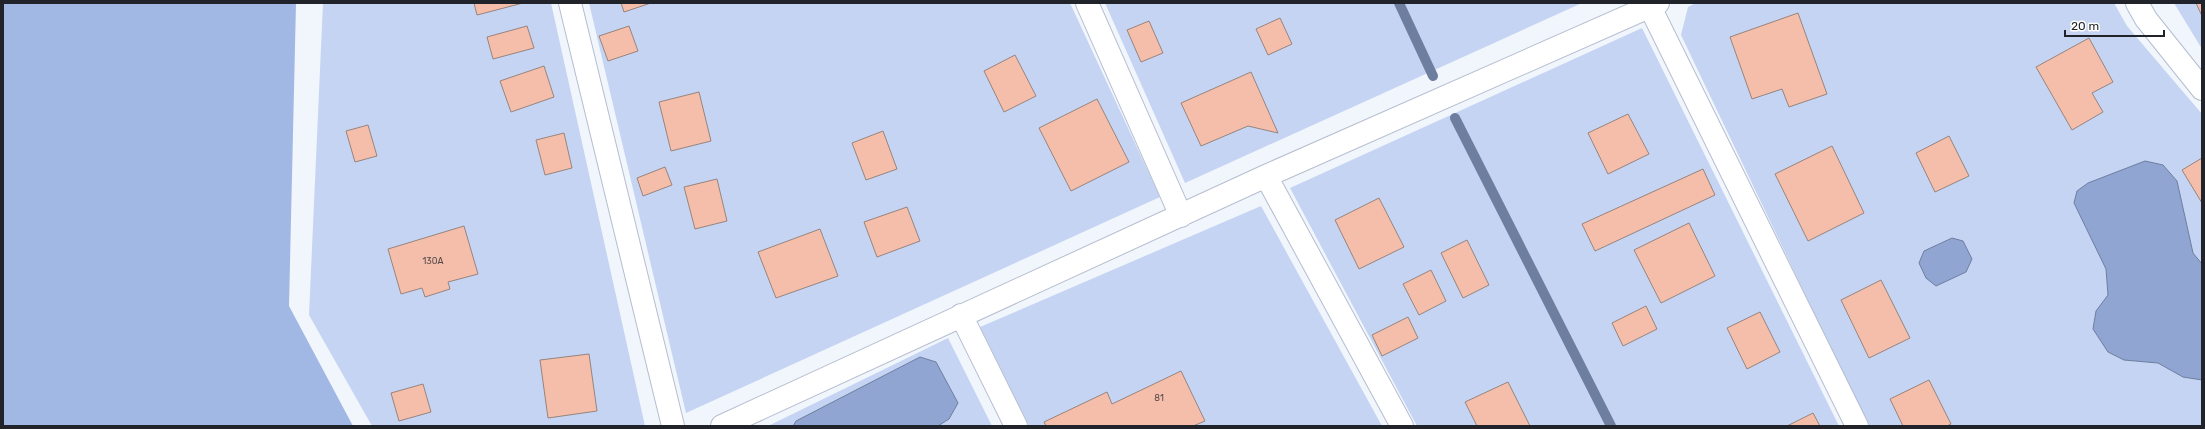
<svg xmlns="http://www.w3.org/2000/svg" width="2205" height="429" viewBox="0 0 2205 429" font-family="Rubik,sans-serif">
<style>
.green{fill:#c5d4f3}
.forest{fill:#a1b7e4}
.water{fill:#90a5d1;stroke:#6e7e9f}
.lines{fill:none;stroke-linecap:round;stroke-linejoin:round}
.stream{stroke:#6e7e9f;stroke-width:10}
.building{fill:#f5beab;stroke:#97847d}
.street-casing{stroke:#b5bdcf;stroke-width:24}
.street{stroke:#fff;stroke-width:22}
.labels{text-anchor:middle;stroke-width:3.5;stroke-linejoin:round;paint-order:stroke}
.number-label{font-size:9px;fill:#554a4a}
</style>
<rect width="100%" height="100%" fill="#f1f5fc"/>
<path class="green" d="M323 3H551L645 426H372L309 315Z
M589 3H1070L1160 197 686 413Z
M1105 3H1582L1185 183Z
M1696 3H2114L2127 26 2202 114V426H1868L1681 35 1688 7Z
M2174 3H2202V49Z
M1642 28 1839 426H1417L1290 188Z
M1261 206 1382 426H1029L980 327Z
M948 338 992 426H768Z"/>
<path class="forest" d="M3 3H296L289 306 353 426H3Z"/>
<path class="water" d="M2145 161 2163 165 2177 181 2193 253 2202 264V380L2183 377 2158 363 2124 360 2108 352 2093 329 2096 311 2108 295 2106 269 2074 203 2077 191 2088 183Z
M1952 238 1963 241 1972 259 1966 272 1936 286 1926 278 1919 263 1924 251Z
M920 357 936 362 958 403 949 419 938 426H793L796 421Z"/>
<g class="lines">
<path class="stream" d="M1399 3 1433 76
M1455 118 1611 426"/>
</g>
<path class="building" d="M474 3H523L477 15Z
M621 3H651L624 12Z
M2196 3H2202V16Z
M1798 13 1827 94 1789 107 1782 89 1752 99 1730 37Z
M1280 18 1292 44 1268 55 1256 29Z
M1149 21 1163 53 1141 62 1127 30Z
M527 26 534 48 493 59 487 37Z
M629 26 638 51 608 61 599 36Z
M2089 38 2113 82 2092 93 2103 112 2072 130 2036 67Z
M1015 55 1036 96 1004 112 984 71Z
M544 66 554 97 511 112 500 81Z
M1251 72 1278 133 1248 126 1201 146 1181 103Z
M699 92 711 141 671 151 659 102Z
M1097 99 1129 162 1071 191 1039 128Z
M1628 114 1649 154 1608 174 1588 133Z
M368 125 377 156 355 162 346 131Z
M883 131 897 169 866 180 852 143Z
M564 133 572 168 545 175 536 140Z
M1949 136 1969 176 1935 192 1916 153Z
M1832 146 1864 213 1808 241 1775 174Z
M2202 158V203L2182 170Z
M665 167 672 185 643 196 637 178Z
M1703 169 1715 195 1595 251 1582 224Z
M717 179 727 221 695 229 684 187Z
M1379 198 1404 247 1359 269 1335 220Z
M907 207 920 241 877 257 864 222Z
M1689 223 1715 276 1661 303 1634 250Z
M464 226 478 274 448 282 450 289 425 297 422 288 401 294 388 249Z
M820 229 838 276 776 298 758 252Z
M1467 240 1489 285 1463 298 1441 253Z
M1431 270 1446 301 1419 315 1403 284Z
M1881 280 1910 338 1869 358 1841 300Z
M1646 306 1657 329 1623 346 1612 323Z
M1760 312 1780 352 1747 369 1727 328Z
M1408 317 1418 338 1382 356 1372 335Z
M589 354 597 411 548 418 540 360Z
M1181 371 1205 421 1193 426H1046L1044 422 1107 392 1112 404Z
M1929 380 1951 424 1947 426H1903L1890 399Z
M1508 382 1530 426H1477L1465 402Z
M423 384 431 412 399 421 391 393Z
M1813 413 1820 426H1787Z"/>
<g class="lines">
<g class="street-casing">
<path id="street" d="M570 3 673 426
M1087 3 1181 216
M1648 3 1857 426
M2137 3 2146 19 2202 89
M1266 176 1402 426
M961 315 1016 426
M722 426 1266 176 1658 3"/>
</g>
<use href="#street" class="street"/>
</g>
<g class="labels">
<g class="number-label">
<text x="433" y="264">130А</text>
<text x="1159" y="401">81</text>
</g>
</g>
<rect width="2205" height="429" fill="none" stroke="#20242a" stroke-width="8"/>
<path d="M2065 30v6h99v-6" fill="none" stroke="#20242a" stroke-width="2"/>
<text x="2071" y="30" font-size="12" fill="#20242a" stroke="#ffffff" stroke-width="3" paint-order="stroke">20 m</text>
</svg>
